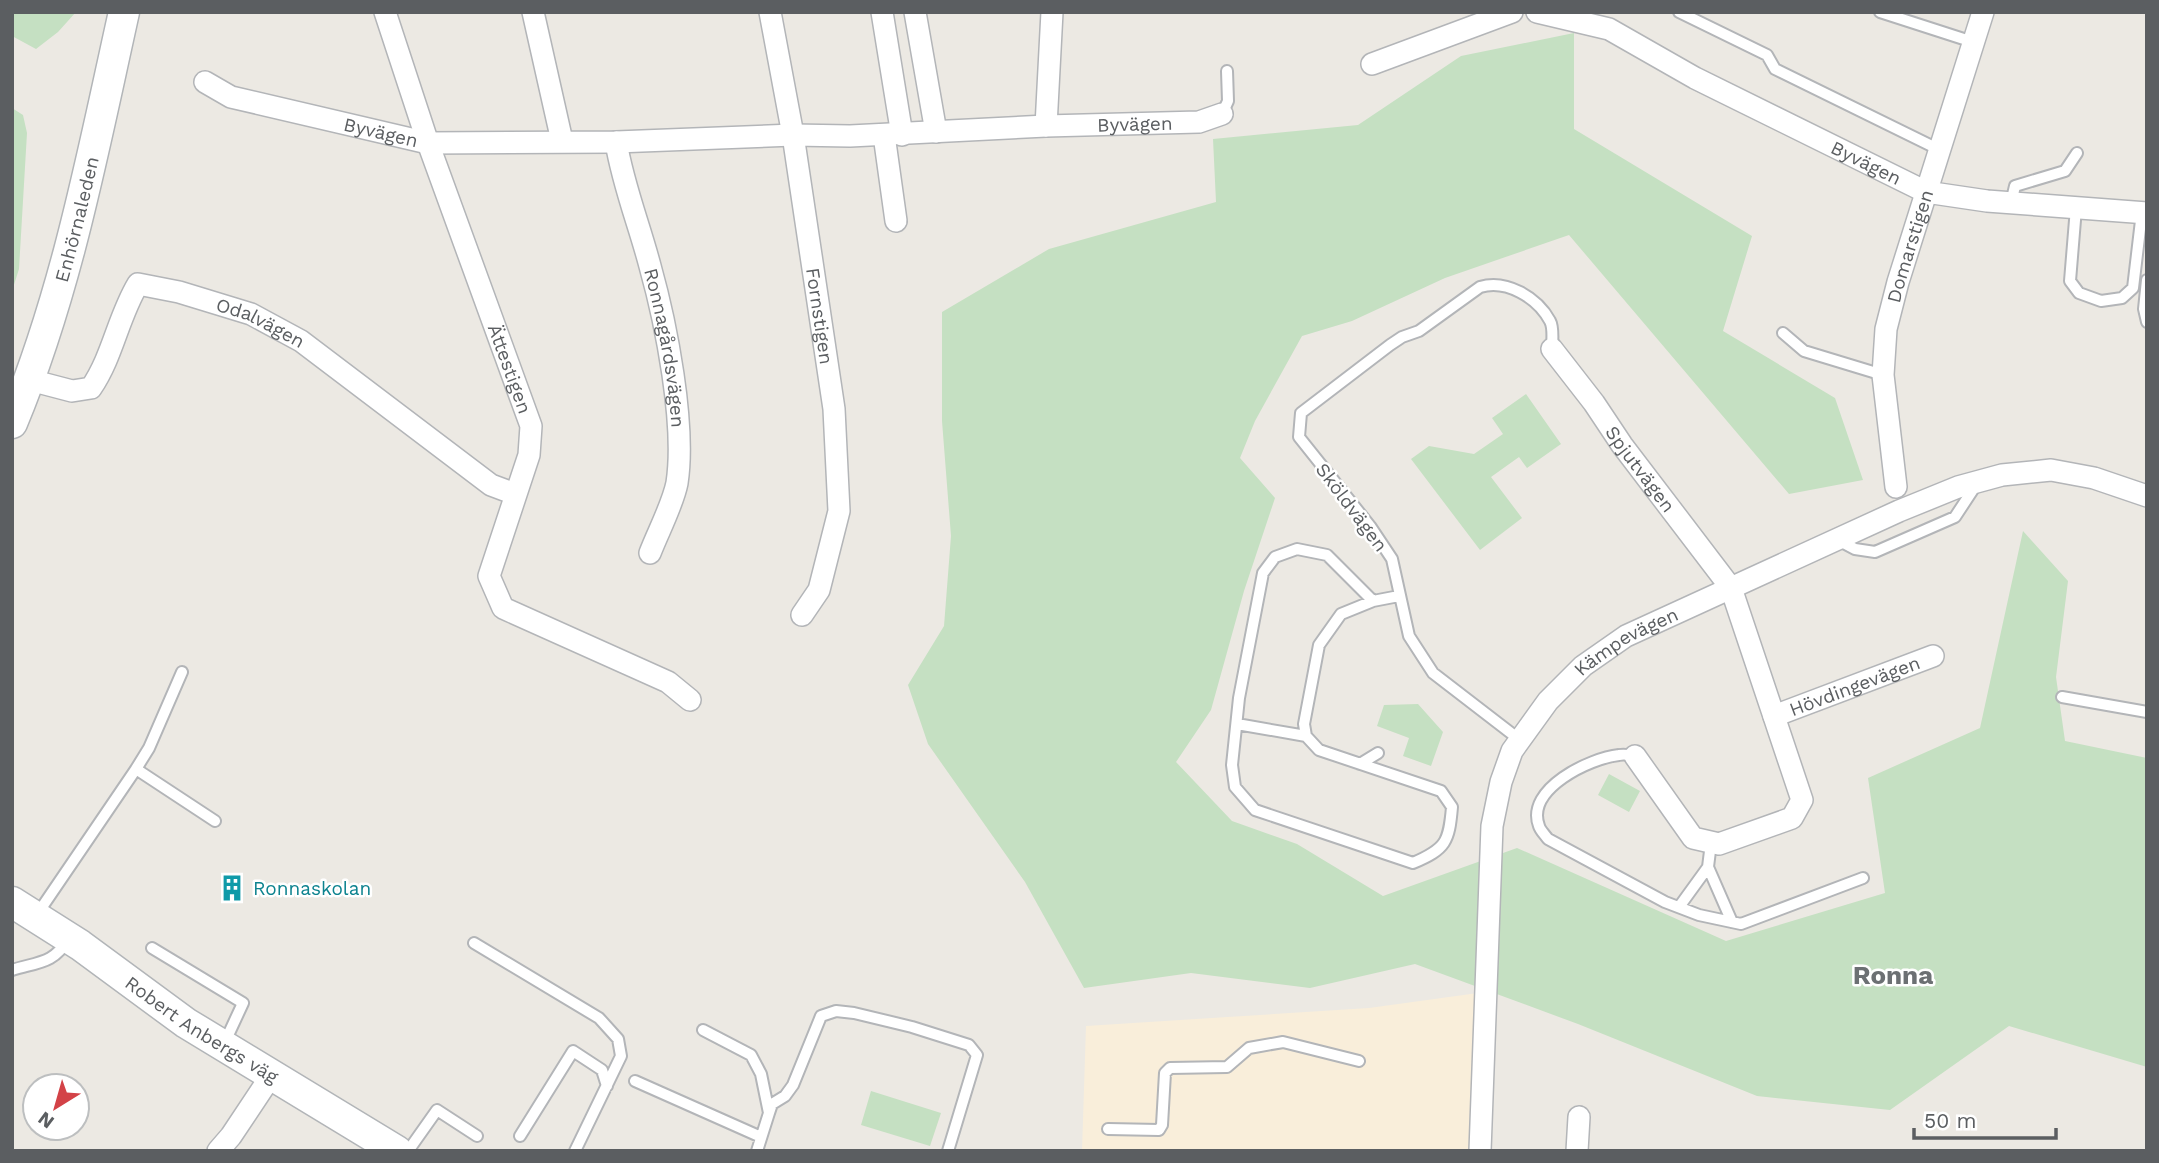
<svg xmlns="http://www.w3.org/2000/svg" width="2159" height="1163" viewBox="0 0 2159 1163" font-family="'Work Sans',sans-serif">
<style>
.commercial{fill:#f9eeda}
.green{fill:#c5e0c2}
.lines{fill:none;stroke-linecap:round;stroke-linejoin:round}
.lane-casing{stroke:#b3b5b8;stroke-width:14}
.street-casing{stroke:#b3b5b8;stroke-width:24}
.secondary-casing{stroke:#b2b5b8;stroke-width:33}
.lane{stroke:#fff;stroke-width:10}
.street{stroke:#fff;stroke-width:21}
.secondary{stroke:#fff;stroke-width:30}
.labels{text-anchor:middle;stroke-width:5;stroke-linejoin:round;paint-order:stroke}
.street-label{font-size:19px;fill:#5b5e61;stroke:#fff}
.culture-label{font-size:19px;fill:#0d838f;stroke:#fff;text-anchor:start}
.district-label{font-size:26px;font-weight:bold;fill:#6c7073;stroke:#fff}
</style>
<rect width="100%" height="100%" fill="#ece9e3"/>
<path class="commercial" d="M1478 993 1475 1151H1082L1086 1026 1369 1008Z"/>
<path class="green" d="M12 12H76L58 32 36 49 12 36Z
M1574 33V129L1752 236 1723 331 1835 398 1863 480 1789 494 1569 235 1445 278 1352 321 1302 336 1255 421 1240 458 1275 498 1244 591 1211 710 1176 762 1232 821 1297 844 1383 896 1517 848 1726 941 1885 893 1868 778 1980 728 2023 531 2068 581 2056 677 2065 741 2147 758V1067L2009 1026 1890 1110 1757 1096 1578 1024 1415 964 1310 988 1191 973 1084 988 1025 882 928 744 908 685 944 626 951 536 942 421V312L1049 249 1216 202 1213 139 1358 125 1461 56Z
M12 108 23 115 27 133 19 269 12 291Z
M1526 394 1561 444 1527 468 1519 457 1491 477 1522 518 1480 550 1411 459 1429 446 1474 454 1503 434 1492 418Z
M1418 704 1443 732 1431 766 1403 756 1409 738 1377 726 1384 705Z
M1609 774 1640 791 1629 812 1598 795Z
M871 1091 941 1113 930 1146 861 1125Z"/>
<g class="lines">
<g class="lane-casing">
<path id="lane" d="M1679 12 1767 55 1775 69 1940 150
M1880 12 1973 42
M1222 114 1228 101 1227 71
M2011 203 2015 186 2065 171 2077 153
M2076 208 2070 281 2079 293 2101 301 2122 298 2133 288 2142 212
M2147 280 2144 309 2147 322
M1783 333 1804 351 1883 375
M1838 540 1855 549 1875 552 1955 517 1978 482
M1373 601 1327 555 1297 549 1275 557 1263 573 1239 698 1232 765 1235 787 1255 810 1413 863C1446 849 1449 842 1452 807L1441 791 1319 750 1306 736 1304 724 1319 645 1341 614 1373 601 1399 596
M182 672 149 748 136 769 215 821
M2062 697 2147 712
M1237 724 1306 736
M1520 740 1433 673 1409 636 1392 559 1370 526 1299 437 1301 413 1390 345 1402 337 1419 331 1480 287C1506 279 1537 297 1550 321 1554 328 1552 341 1552 349
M1635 756C1630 755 1624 754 1619 755 1590 758 1525 789 1539 826 1540 830 1545 835 1548 839L1665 902 1699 915 1741 924 1863 878
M1360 764 1378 753
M1708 867 1732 922
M1679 907 1708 867 1711 843
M36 916 136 769
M474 943 599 1018 618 1039 621 1056 575 1151
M152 948 243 1003 224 1044
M12 970C37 962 54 964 68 939
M703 1030 751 1055 761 1074 769 1113 757 1151
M635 1081 761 1137
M769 1113 772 1104 785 1096 793 1085 821 1016 836 1011 854 1013 912 1027 969 1045 977 1055 948 1151
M1108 1129 1159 1130 1162 1125 1165 1073 1170 1068 1227 1067 1249 1048 1283 1042 1359 1061
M520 1136 573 1051 602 1070 607 1086
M408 1151 437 1110 477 1136"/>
</g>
<g class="street-casing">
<g id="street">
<path id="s1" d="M385 12 428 143 531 426 529 455 489 576 503 608 668 682 690 700"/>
<path d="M533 12 562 141"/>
<path id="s2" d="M770 12 793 135 834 409 839 511 819 590 802 615"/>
<path d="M882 12 902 135"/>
<path d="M915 12 936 132"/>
<path id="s3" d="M1052 12 1046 126 1199 122 1222 114"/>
<path id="s4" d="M1537 12 1609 29 1695 78 1926 192 1987 201 2147 213"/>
<path d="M1372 64 1512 12"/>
<path id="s5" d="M205 82 231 97 428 143 616 142 793 135 850 136 1046 126"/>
<path d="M884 135 896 221"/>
<path id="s6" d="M616 142C623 185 639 224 650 266 666 323 686 424 677 483 673 504 658 532 650 553"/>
<path id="s7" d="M1552 349 1594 403 1622 445 1731 588 1802 800 1792 818 1719 844 1693 838 1635 756"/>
<path id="s8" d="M30 380 72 391 91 388C113 356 118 317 138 284L179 292 251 314 301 341 491 485 515 494"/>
<path id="s9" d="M1896 487 1883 375 1886 329 1898 282 1983 12"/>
<path id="s10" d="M1774 716 1933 656"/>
<path d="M218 1151 231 1136 271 1076"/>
<path id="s11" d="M1480 1151 1492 826 1501 782 1512 751 1548 701 1583 666 1626 636 1899 511 1958 487 2002 475 2051 470 2094 478 2147 496"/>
<path d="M1577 1151 1579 1117"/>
</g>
</g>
<g class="secondary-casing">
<g id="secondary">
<path id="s12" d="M12 423C67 291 93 151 124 12"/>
<path id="s13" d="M12 902 80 945 186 1023 397 1151"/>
</g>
</g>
<use href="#lane" class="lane"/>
<use href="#street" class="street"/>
<use href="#secondary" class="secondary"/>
</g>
<defs>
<g id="building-bare" transform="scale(2.1)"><path d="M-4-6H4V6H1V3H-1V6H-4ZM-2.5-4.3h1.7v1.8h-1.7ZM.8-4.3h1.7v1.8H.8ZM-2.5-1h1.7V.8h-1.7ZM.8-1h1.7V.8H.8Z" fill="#0f9aa8" stroke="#fff" stroke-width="2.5" paint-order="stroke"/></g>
</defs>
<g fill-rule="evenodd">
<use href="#building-bare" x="232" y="888"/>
</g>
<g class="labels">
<g class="street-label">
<text dy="7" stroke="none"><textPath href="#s3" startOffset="203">Byvägen</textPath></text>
<text dy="7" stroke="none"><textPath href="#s5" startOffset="184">Byvägen</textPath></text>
<text dy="7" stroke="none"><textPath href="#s4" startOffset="364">Byvägen</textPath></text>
<text dy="7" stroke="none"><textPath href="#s12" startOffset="214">Enhörnaleden</textPath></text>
<text dy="7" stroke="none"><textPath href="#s9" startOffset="245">Domarstigen</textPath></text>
<text dy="7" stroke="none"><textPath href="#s2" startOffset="308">Fornstigen</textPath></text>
<text dy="7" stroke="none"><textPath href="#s8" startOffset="306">Odalvägen</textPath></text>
<text dy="7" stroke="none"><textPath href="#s6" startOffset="212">Ronnagårdsvägen</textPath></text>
<text dy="7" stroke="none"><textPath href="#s1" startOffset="378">Ättestigen</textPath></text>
<text dy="7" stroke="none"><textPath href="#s7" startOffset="149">Spjutvägen</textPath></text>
<text transform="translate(1352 507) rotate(53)" y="7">Sköldvägen</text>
<text dy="7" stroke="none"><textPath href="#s11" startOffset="564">Kämpevägen</textPath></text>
<text dy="7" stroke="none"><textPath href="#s10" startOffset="86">Hövdingevägen</textPath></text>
<text dy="7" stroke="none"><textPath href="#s13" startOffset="229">Robert Anbergs väg</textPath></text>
</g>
<g class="culture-label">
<text x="253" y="895">Ronnaskolan</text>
</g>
<g class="district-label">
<text x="1893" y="984">Ronna</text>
</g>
</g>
<rect width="2159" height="1163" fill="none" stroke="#5b5e61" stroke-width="28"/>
<g transform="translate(56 1107) rotate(217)"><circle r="33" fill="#ffffff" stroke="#bdbfc0" stroke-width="2"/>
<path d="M0-5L12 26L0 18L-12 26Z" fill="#d34247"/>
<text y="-10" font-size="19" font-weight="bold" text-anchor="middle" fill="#5b5e61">N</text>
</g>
<path d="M1914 1128v10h142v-10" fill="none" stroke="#5b5e61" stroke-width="3.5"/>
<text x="1924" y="1128" font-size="21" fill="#5b5e61" stroke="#ffffff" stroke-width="5" paint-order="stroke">50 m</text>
</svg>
